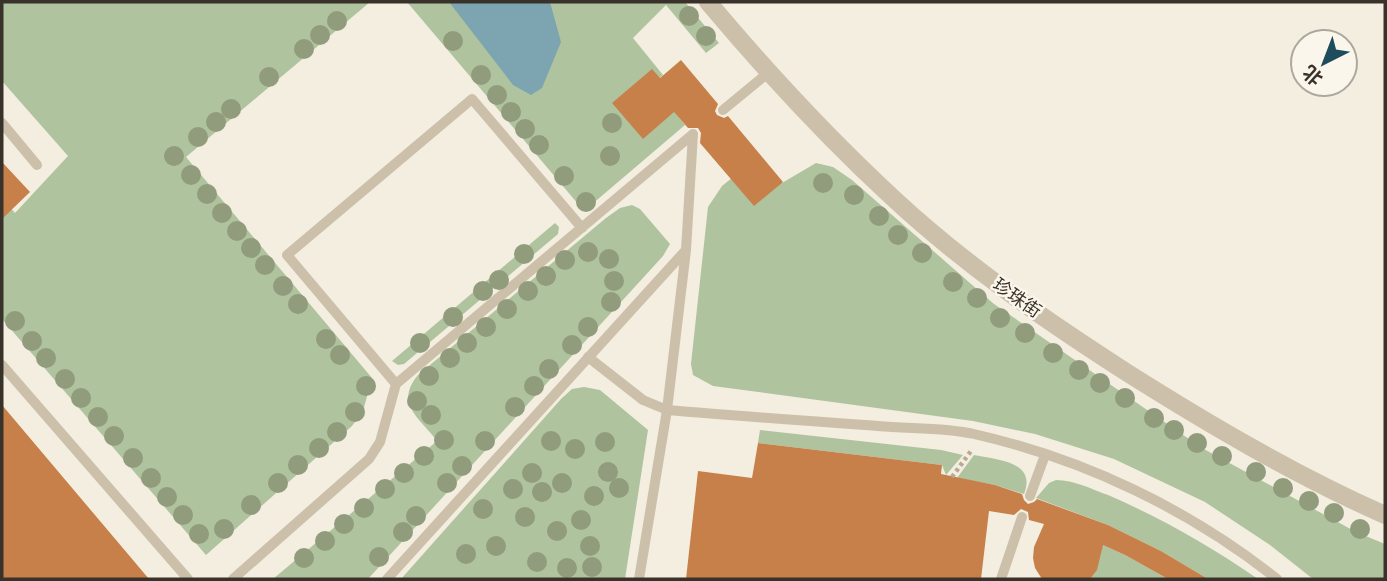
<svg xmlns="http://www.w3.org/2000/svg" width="1387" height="581" viewBox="0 0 1387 581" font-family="Rubik,'Noto Sans SC',sans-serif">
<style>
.green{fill:#afc39e}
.water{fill:#7da5b1}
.building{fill:#c78049}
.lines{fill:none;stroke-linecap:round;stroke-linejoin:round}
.path{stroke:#b8aa94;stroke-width:4.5;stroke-dasharray:3.5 3.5;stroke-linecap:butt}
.service{stroke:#ccc0aa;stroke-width:10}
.minor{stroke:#ccc0aa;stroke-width:18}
.tree{fill:#919c7d}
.labels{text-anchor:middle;stroke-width:5;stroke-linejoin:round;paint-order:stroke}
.street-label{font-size:18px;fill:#39322a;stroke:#faf6ec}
</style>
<rect width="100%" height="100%" fill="#f3eedf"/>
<path class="green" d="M2 2H370L186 157 372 378 363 411 352 426 206 555 2 319V198L15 213 68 156 2 81Z
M407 2H685L719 43 706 53 666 5 633 38 663 75 652 84 685 125 584 211Z
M759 156 782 183 816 163 833 167 852 180 994 304 1202 448 1356 532 1385 544V579H1313L1270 545 1205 502 1114 459 1035 434 973 421 713 386 693 375 691 364 708 207 722 186Z
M632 205 640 209 670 244 663 256 368 579H273L437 441C420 418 394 404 418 375L606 218 620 208Z
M555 223 559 227 558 234 404 364 398 365 392 361Z
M584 387 600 390 648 430 625 579H401L561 399 572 389Z
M760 430 941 450 963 455 946 475 942 465 758 443Z
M974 455C997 460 1037 461 1024 494L995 485 957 478Z
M1056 480C1074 480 1091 489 1108 495 1161 518 1210 546 1258 579H1208L1161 551 1108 525 1036 498 1049 483Z
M1099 543 1125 555 1168 579H1090L1097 569Z"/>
<path class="water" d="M449 2H550L561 42 542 88 531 95 513 85Z"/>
<path class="building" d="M681 60 718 104 715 111 717 115 724 118 728 116 783 182 754 206 700 143 701 133 698 128H688L674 112 643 139 612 103 652 69 660 78Z
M2 162 30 192 2 219Z
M2 405 149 579H2Z
M758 443 942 465 941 474 995 485 1022 494 1024 500 1028 504 1034 502 1037 499 1108 525 1161 551 1208 579H1168L1125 555 1103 545 1097 570 1090 579H1042L1035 568 1033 558 1034 547 1044 524 1029 520 1028 512 1021 509 1014 515 989 511 981 579H686L698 471 752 478Z"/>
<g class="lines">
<path class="path" d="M952 477 971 451"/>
<path class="service" d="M723 110 768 73
M2 123 37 165
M588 357 643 400 667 410C737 416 808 421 878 426 909 429 944 427 974 434 1084 459 1189 509 1277 579
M2 365 188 579
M396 384 287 255 472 99 582 228
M1030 496 1045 455
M233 579 369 459 380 442 396 384 693 134
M387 579 686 250
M639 579 667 410 686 250 693 134
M1001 579 1022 517"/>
<path class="minor" d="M708 2C766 71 827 137 893 198 964 264 1045 320 1126 372 1210 425 1295 475 1385 515"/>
</g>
<g class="tree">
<circle cx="689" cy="16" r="10"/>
<circle cx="337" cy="21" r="10"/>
<circle cx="320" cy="35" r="10"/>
<circle cx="706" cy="36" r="10"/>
<circle cx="453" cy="41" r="10"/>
<circle cx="304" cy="49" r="10"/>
<circle cx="481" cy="75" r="10"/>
<circle cx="269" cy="77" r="10"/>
<circle cx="497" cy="95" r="10"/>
<circle cx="231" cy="109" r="10"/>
<circle cx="511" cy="112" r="10"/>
<circle cx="216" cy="122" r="10"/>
<circle cx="612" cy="123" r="10"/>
<circle cx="525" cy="129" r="10"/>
<circle cx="198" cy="137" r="10"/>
<circle cx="539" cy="145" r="10"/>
<circle cx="174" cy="156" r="10"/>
<circle cx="610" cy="156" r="10"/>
<circle cx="191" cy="175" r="10"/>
<circle cx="564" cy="176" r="10"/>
<circle cx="823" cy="183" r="10"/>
<circle cx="207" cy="194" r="10"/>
<circle cx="854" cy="195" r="10"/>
<circle cx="586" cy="202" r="10"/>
<circle cx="222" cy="213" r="10"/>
<circle cx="879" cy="216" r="10"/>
<circle cx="237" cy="231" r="10"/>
<circle cx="898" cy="235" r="10"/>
<circle cx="251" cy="248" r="10"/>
<circle cx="588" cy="252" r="10"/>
<circle cx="922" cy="253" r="10"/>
<circle cx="524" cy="254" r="10"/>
<circle cx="609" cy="259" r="10"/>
<circle cx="565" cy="260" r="10"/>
<circle cx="265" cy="265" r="10"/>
<circle cx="546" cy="276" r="10"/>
<circle cx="499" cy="280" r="10"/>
<circle cx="614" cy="281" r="10"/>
<circle cx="953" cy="282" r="10"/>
<circle cx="283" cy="286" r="10"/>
<circle cx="483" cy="291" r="10"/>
<circle cx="528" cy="291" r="10"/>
<circle cx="977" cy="298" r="10"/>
<circle cx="611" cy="302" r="10"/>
<circle cx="298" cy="304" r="10"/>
<circle cx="507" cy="309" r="10"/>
<circle cx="453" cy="317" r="10"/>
<circle cx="1000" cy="318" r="10"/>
<circle cx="15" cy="321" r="10"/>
<circle cx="486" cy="327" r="10"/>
<circle cx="588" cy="327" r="10"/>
<circle cx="1025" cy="333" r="10"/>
<circle cx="326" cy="339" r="10"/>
<circle cx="32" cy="341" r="10"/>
<circle cx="420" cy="343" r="10"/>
<circle cx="467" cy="343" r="10"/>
<circle cx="572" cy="345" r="10"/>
<circle cx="1053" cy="353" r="10"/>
<circle cx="340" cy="355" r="10"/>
<circle cx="46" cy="358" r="10"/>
<circle cx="450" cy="358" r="10"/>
<circle cx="549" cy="369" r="10"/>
<circle cx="1079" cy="370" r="10"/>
<circle cx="429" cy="376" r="10"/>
<circle cx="65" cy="379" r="10"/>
<circle cx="1100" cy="383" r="10"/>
<circle cx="366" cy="386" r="10"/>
<circle cx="534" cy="386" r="10"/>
<circle cx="81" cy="398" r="10"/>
<circle cx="1125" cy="398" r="10"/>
<circle cx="417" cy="401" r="10"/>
<circle cx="515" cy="407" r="10"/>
<circle cx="355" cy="412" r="10"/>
<circle cx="431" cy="415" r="10"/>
<circle cx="98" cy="417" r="10"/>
<circle cx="1154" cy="418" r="10"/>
<circle cx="1174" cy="430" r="10"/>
<circle cx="337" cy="432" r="10"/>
<circle cx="114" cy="436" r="10"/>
<circle cx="444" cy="440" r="10"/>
<circle cx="485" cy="441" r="10"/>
<circle cx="551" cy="441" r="10"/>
<circle cx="605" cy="442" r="10"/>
<circle cx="1197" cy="443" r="10"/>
<circle cx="319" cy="448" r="10"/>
<circle cx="575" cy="449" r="10"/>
<circle cx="424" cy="456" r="10"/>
<circle cx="1222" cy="456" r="10"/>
<circle cx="133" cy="458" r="10"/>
<circle cx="298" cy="465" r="10"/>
<circle cx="462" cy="466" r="10"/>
<circle cx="608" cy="472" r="10"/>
<circle cx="1256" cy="472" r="10"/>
<circle cx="404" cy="473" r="10"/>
<circle cx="532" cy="473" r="10"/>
<circle cx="151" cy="478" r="10"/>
<circle cx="278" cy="483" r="10"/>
<circle cx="447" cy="483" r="10"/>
<circle cx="562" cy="483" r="10"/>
<circle cx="619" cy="488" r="10"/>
<circle cx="1283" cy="488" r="10"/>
<circle cx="385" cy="489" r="10"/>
<circle cx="513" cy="489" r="10"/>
<circle cx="542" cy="492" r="10"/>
<circle cx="594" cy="496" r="10"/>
<circle cx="167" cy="497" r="10"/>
<circle cx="1309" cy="501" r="10"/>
<circle cx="251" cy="505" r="10"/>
<circle cx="364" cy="508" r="10"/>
<circle cx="483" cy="509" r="10"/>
<circle cx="1334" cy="513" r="10"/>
<circle cx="183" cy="515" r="10"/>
<circle cx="416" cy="516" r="10"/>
<circle cx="525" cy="517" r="10"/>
<circle cx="581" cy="520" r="10"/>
<circle cx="344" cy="524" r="10"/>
<circle cx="224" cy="529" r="10"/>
<circle cx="1360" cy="529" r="10"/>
<circle cx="557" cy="531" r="10"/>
<circle cx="403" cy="532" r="10"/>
<circle cx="199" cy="534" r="10"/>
<circle cx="325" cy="541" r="10"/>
<circle cx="496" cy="546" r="10"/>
<circle cx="590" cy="546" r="10"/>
<circle cx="466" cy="554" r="10"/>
<circle cx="379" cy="557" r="10"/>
<circle cx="304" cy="558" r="10"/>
<circle cx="537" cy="562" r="10"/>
<circle cx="592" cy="567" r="10"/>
<circle cx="567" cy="568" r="10"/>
</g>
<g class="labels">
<g class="street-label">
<text transform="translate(1017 298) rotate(35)" y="6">珍珠街</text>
</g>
</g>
<rect width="1387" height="581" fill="none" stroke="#39322a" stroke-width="7"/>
<g transform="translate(1324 63) rotate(222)"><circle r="33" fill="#faf6ec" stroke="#ada89e" stroke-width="2"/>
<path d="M0-5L12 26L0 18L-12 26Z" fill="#1f4c5c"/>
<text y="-10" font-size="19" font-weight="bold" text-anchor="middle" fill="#39322a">北</text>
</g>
</svg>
